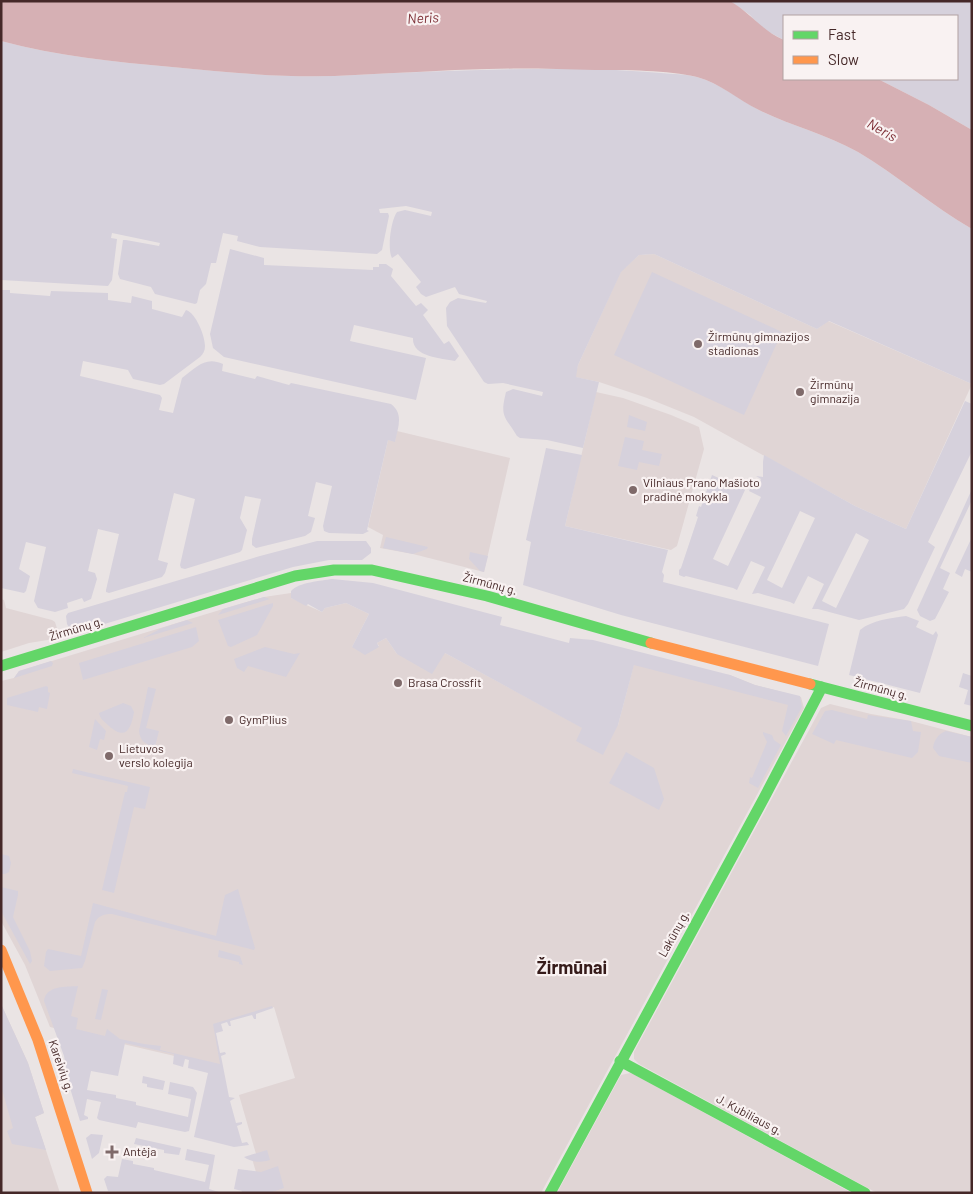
<svg xmlns="http://www.w3.org/2000/svg" width="973" height="1194" viewBox="0 0 973 1194" font-family="Barlow,sans-serif">
<style>
.built{fill:#e0d5d5}
.green{fill:#d6d1dc;fill-rule:evenodd}
.water{fill:#d6b0b4}
.lines{fill:none;stroke-linecap:round;stroke-linejoin:round}
.fast{stroke:#63d668;stroke-width:11}
.slow{stroke:#ff974d;stroke-width:11}
.poi-dot{fill:#7f6a6a;stroke:#f9f2f2;stroke-width:2}
.labels{text-anchor:middle;stroke-width:4.5;stroke-linejoin:round;paint-order:stroke}
.poi-label{font-size:12px;fill:#452828;stroke:#f9f2f2;text-anchor:start}
.street-label{font-size:12px;fill:#452828;stroke:#f9f2f2}
.water-label{font-size:14px;font-style:italic;fill:#7d2e35;stroke:#f9f2f2}
.district-label{font-size:18px;font-weight:bold;fill:#361b1a;stroke:#f9f2f2}
</style>
<rect width="100%" height="100%" fill="#eae4e4"/>
<path class="built" d="M654 254 817 329 828 321 972 384 906 529 855 506 694 417 647 398 599 382 575 377 578 365 621 271 639 255Z
M596 392 623 398 671 415 699 427 704 449 677 546 671 550 565 526Z
M397 431 510 458 484 572 413 554 380 548 383 535 368 527 388 440 395 441Z
M291 593V598L322 612 325 608 346 603 369 614 352 647 379 646 377 643 386 638 397 654 445 653 583 728 618 725 634 664 730 675 755 685 801 697 804 708 541 1193H262L251 1155 256 1154 239 1095 295 1078 274 1007 214 1025 222 1067 50 1027 25 965 1 921V681L14 678 19 671 223 609 264 597Z
M1 599 4 600 6 608 52 620 55 622 60 638 29 643 1 652Z
M830 704 871 714 911 721 972 737V1193H877L639 1064 634 1059V1052L821 708Z
M1 1004 28 1063 44 1113 35 1117 60 1193H1Z
M630 1073 633 1074 852 1193H557L621 1075Z"/>
<path class="green" d="M730 1H972V130L929 105 878 79H957V16H784V40L763 29 750 15Z
M1 41C57 56 115 62 172 67 233 73 294 79 355 75 436 71 515 68 595 69 617 70 639 71 661 73 673 74 685 74 697 77 720 83 738 99 759 110 791 126 826 134 858 152 897 175 932 206 972 229V384L829 321 817 329 654 254 639 255 621 272 578 365 576 377 599 382 583 448 547 440 520 438 517 436C504 415 500 417 506 392L513 389 542 396 543 392 503 383 488 384 484 382 447 326 446 308 450 302 458 298 486 303 487 301 459 294 455 287 426 297 421 294 416 287 421 282 398 254 392 258C387 249 391 220 397 212L405 210 431 216 432 212 406 206 379 209 380 213H388L389 216 382 250 377 254 260 247 237 241 238 236 223 233 216 263H211L206 284 200 290 197 303 195 304 155 294 151 287 120 279 118 274 123 240H126L159 246 160 243 112 233 111 238 117 239 112 280 108 286 1 280Z
M230 249 264 258V265L373 270V267H379V264H386L393 269 391 276 416 306 421 303 428 310 423 315 444 344 449 341 459 356 455 361C441 358 412 357 413 338L354 325 350 341 426 358 416 400 224 357 213 348 210 334Z
M652 272 782 332 744 415 614 355Z
M1 290H10V293L50 296 51 291 108 293V300L131 303 132 296 152 301V309L182 317 186 310C196 313 205 336 205 346 205 351 203 354 200 357L164 384 160 385 133 379 128 370 83 361 80 376 160 395 162 398 159 410 173 413 182 378C197 367 205 356 223 364L222 371 255 379 257 376 289 385 291 383 391 404C404 414 398 427 395 442L388 440 367 530 369 531 363 534 329 533 324 531 323 526 332 486 316 482 308 516 315 518 311 532 305 536 256 548 252 545V539L261 499 245 496 240 518 247 530 242 550 240 552 185 569 181 568 180 565 195 499 174 493 158 560 168 563 165 573 162 577 109 593 106 592V590L119 534 98 529 88 571 95 573 97 579 91 599 84 602 82 598 67 603 68 608 55 612 38 608 34 601 46 547 26 542 19 569 30 576 26 591 24 593 1 588Z
M965 401 972 404V451L928 542 935 547 908 604 904 609 859 620 818 609H812L824 584 808 576 794 604 790 602 758 593 752 594 765 567 751 561 737 590 733 588 686 576 684 577 679 575V570L681 568 698 517 696 516 699 506 701 507 712 475 745 490 713 559 728 566 761 497 749 491 753 483 758 485 761 479 756 476 763 477V462L764 455 855 506 906 529ZM800 511 815 518 782 588 767 580ZM856 533 869 540 836 608 822 601Z
M629 415 647 422 645 431 627 427Z
M625 437 644 441 642 450 662 454 659 466 639 462 637 470 618 466Z
M546 448 582 455 565 526 668 550 662 572 664 575 663 582 829 624 818 666 621 615 523 585 531 542 526 540Z
M972 489V500L940 568 950 573 943 589 949 592 935 619 930 621 920 616 917 610Z
M386 537 428 547 427 549 413 554 383 548Z
M972 537V572L965 569 962 577 955 573Z
M317 541H366L371 548V553L362 560H329L293 567 78 632 71 631 67 624 66 616 68 613 260 556Z
M470 552 488 556 484 572 480 571 469 559Z
M332 579 373 583 502 617 500 625 569 643 570 638 593 640 730 675 755 685 800 696 802 707 786 736 782 731 788 705 634 665 618 725 603 755 576 741 582 728 445 653 432 674 397 654 386 638 377 643 379 647 365 655 352 647 369 614 346 603 325 608 322 612 308 604 306 606 291 598V591C299 582 321 581 332 579Z
M264 597 270 599 218 615 223 609Z
M273 603V606L257 635 231 647 228 646 218 620Z
M906 616 919 621 916 627 933 635 936 631 938 635 920 693 849 675 860 630C872 620 891 618 906 616Z
M187 620 193 623 143 638 162 628Z
M196 627 199 641 192 647 83 680 79 663Z
M265 647 294 654 300 653 286 677 248 666 244 672 237 668 234 659Z
M51 661 53 663 52 666 14 678 19 671Z
M963 673 972 676V706L964 704 968 690 959 687Z
M46 686 48 687V692L50 693 47 709 39 707 38 712 7 705V698Z
M148 687 156 689 146 728 159 731 155 747C145 744 140 741 139 731Z
M123 703 131 706 134 712C131 729 126 741 109 726 104 721 100 719 99 713Z
M832 710 867 719 868 715 911 721 913 731 921 732 918 752 912 758 836 740 834 744 812 734 825 711Z
M95 719 106 731 104 740 100 739 97 750 89 747Z
M946 731 972 737V763L939 756 933 748C934 740 938 734 946 731Z
M763 732 772 735 774 740 781 745 758 788 749 783 750 777 752 778 767 742 763 734Z
M626 752 654 768 664 799 659 810 609 783Z
M73 769 150 787 145 809 134 807 114 893 102 890 125 792H127L128 786 72 773Z
M1 854 9 856 11 863 9 872 5 874H1Z
M1 887 18 891V895L13 917 30 951 32 961 30 964 1 911Z
M238 889 255 948 254 950 112 914C105 914 99 915 95 922L85 961 82 968 50 971 44 966 46 952 48 949 81 956 93 903 216 936 225 895Z
M219 950 240 956 243 965 239 964V962L218 957Z
M78 986 71 1016 78 1018 76 1029 105 1036 107 1029 120 1039 144 1044 161 1046 160 1050 220 1064 213 1024 272 1006 273 1008 256 1014V1019H254L252 1015 230 1021 231 1026H229L227 1022 221 1024 223 1031 216 1033 220 1053 225 1052 226 1054 221 1056 229 1097 235 1098 230 1101 236 1123 242 1122V1124L237 1126 242 1143 247 1142 249 1145 234 1147 194 1137 208 1073 188 1068 189 1060 185 1059 183 1067 173 1064 174 1054 125 1043 118 1076 91 1071 87 1090 116 1095V1098L136 1102V1105L188 1117 191 1099 168 1094 170 1082 193 1087 197 1093 189 1131 185 1132 138 1122 136 1128 99 1120 97 1118 101 1102 87 1099 84 1115 88 1117V1119L80 1121 70 1088 64 1056 44 1001C46 985 66 987 78 986Z
M102 989 108 990 101 1020 95 1019Z
M1 1004 28 1063 44 1113 35 1117 46 1150 12 1144 7 1131 13 1128 1 1086Z
M143 1076 165 1081 163 1090 147 1087V1084L142 1083Z
M91 1134 103 1135 99 1153 92 1159 86 1138Z
M136 1138 181 1148 179 1155 164 1153V1150L134 1144Z
M187 1149 215 1155 209 1189 222 1193 108 1191 104 1179 107 1176 118 1177 122 1159 133 1161V1164L154 1168V1170L205 1182 209 1165 185 1160Z
M267 1150 270 1160C261 1163 251 1162 244 1157Z
M278 1166 284 1188 269 1193H241L242 1191 234 1189 238 1169 261 1172Z"/>
<path class="water" d="M1 1H730C752 14 761 30 784 40V79H878L929 105 972 130V229C932 206 897 175 858 152 826 134 791 126 759 110 738 100 720 83 697 77 668 70 625 70 595 70 559 69 524 68 488 69 444 70 400 73 355 75 294 79 233 73 172 67 115 62 57 56 1 41Z"/>
<g class="lines">
<path class="fast" d="M1 666 295 576 334 570H372L487 596 651 643
M810 684 972 726
M620 1061 865 1193
M550 1193 764 798 822 687"/>
<path class="slow" d="M651 643 810 684
M1 950 38 1040 87 1193"/>
</g>
<g class="poi-dot">
<circle cx="698" cy="344" r="5"/>
<circle cx="800" cy="392" r="5"/>
<circle cx="633" cy="490" r="5"/>
<circle cx="398" cy="683" r="5"/>
<circle cx="229" cy="720" r="5"/>
<circle cx="109" cy="756" r="5"/>
<path d="M109.5 1144.5h5v5h5v5h-5v5h-5v-5h-5v-5h5z"/>
</g>
<g class="labels">
<g class="poi-label">
<text x="708" y="341">Žirmūnų gimnazijos<tspan x="708" dy="14">stadionas</tspan></text>
<text x="810" y="389">Žirmūnų<tspan x="810" dy="14">gimnazija</tspan></text>
<text x="643" y="487">Vilniaus Prano Mašioto<tspan x="643" dy="14">pradinė mokykla</tspan></text>
<text x="408" y="687">Brasa Crossfit</text>
<text x="239" y="724">GymPlius</text>
<text x="119" y="753">Lietuvos<tspan x="119" dy="14">verslo kolegija</tspan></text>
<text x="123" y="1156">Antėja</text>
</g>
<g class="street-label">
<text transform="translate(490 584) rotate(15)" y="4">Žirmūnų g.</text>
<text transform="translate(76 629) rotate(-17)" y="4">Žirmūnų g.</text>
<text transform="translate(881 689) rotate(15)" y="4">Žirmūnų g.</text>
<text transform="translate(674 934) rotate(-61)" y="4">Lakūnų g.</text>
<text transform="translate(61 1066) rotate(71)" y="4">Kareivių g.</text>
<text transform="translate(749 1115) rotate(28)" y="4">J. Kubiliaus g.</text>
</g>
<g class="water-label">
<text transform="translate(423 18) rotate(-3)" y="5">Neris</text>
<text transform="translate(882 130) rotate(30)" y="5">Neris</text>
</g>
<g class="district-label">
<text x="572" y="974">Žirmūnai</text>
</g>
</g>
<rect width="973" height="1194" fill="none" stroke="#452828" stroke-width="5"/>
<rect x="783" y="15" width="175" height="65" fill="#f9f2f2" stroke="#b1a1a1"/>
<rect x="793" y="31" width="25" height="8" fill="#63d668" stroke="#b1a1a1"/>
<text x="828" y="40" font-size="15" fill="#452828">Fast</text>
<rect x="793" y="56" width="25" height="8" fill="#ff974d" stroke="#b1a1a1"/>
<text x="828" y="65" font-size="15" fill="#452828">Slow</text>
</svg>
